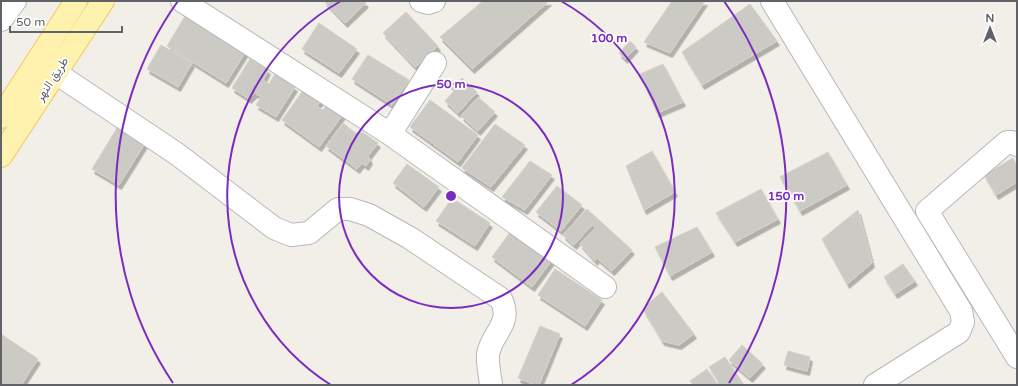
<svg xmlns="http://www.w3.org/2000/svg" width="1018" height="386" viewBox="0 0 1018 386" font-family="'Varela Round',Vazirmatn,sans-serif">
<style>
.building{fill:#cccac5;stroke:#d6d1c6;filter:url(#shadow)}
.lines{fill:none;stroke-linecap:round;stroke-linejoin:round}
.minor-casing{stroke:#b5b8bc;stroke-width:24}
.major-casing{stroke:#f2c960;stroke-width:24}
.minor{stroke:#fff;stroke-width:22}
.major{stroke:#fff2af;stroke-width:22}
.ring{fill:none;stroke:#7b2cbf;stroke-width:2}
.labels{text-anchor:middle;stroke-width:3.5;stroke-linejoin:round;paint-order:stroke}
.street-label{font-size:12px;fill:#5f6368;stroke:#fff}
.centre{fill:#7b2cbf;stroke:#fff;stroke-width:2}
.ring-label{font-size:12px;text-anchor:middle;font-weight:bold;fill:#7b2cbf;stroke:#fff;stroke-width:3.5;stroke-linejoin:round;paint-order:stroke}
</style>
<defs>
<filter id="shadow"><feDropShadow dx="2.5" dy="4.5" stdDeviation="0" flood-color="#0004"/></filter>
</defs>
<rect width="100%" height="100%" fill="#f1efe8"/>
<path class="building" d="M324 1H364L366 3 345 23Z
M483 1H549L472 69 440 37Z
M672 1H705L670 53 644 42Z
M750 4 777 41 702 85 682 52Z
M188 11 248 48 226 83 167 46Z
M406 12 438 46 415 67 383 33Z
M319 23 357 49 339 73 302 49Z
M630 41 636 47 625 59 619 53Z
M161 45 192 63 178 87 147 69Z
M368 55 409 80 392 105 352 79Z
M250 59 268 70 263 80 269 84 275 74 295 87 276 117 256 105 261 97 255 93 249 99 232 88Z
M663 64 683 102 657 113 640 74Z
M462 78 477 92 458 113 445 101 454 91 451 89Z
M307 85 323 97 317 106 323 110 329 102 344 113 319 147 282 120Z
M478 97 495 112 478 131 461 116Z
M430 100 478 135 458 162 410 127Z
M120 123 147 140 119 185 92 169Z
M343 123 358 135 362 132 378 143 368 156 370 160 366 166 362 163 357 169 326 146Z
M495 124 525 145 491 187 462 168Z
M652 151 675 192 644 210 626 166Z
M828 152 847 185 800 211 780 177Z
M1013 158 1017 166V182L996 195 984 175Z
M530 161 552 175 525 210 502 197Z
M407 164 439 187 424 207 393 183Z
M557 186 582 205 561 231 536 212Z
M761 189 778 219 735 242 716 213Z
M452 198 490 223 475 246 436 221Z
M587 209 632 250 612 271 597 258 595 261 580 244 595 228 592 225 574 245 563 235Z
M858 210 872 263 847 284 822 239Z
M697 227 712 252 670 276 655 247Z
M511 231 552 260 532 287 492 257Z
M903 264 915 281 895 294 884 277Z
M555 269 602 300 585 326 538 295Z
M662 292 694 334 679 345 662 341 644 311 650 302Z
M540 326 560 334 539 385H535L518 378Z
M1 334 38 359 21 385H1Z
M742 345 763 364 750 378 729 360Z
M788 351 810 357 807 371 784 365Z
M725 357 744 385H693L690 381 707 369 717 384 719 382 709 367Z"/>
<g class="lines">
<g class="minor-casing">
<path id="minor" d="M182 1 390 134 605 287
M421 1 428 3 434 1
M772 1 961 311 963 322 959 332 875 385
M1 20 15 1
M56 73 177 154 274 228 291 235 309 233 338 209H350L369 215 410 238 501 299C513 324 492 332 488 354 487 363 490 375 491 385
M390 134 435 63
M1017 145 1012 142H1007L927 211 1017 357"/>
</g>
<g class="major-casing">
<path id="major" d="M1 117 76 1
M1 156 103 1"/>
</g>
<use href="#minor" class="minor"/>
<use href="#major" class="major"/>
</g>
<g class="ring">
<circle cx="451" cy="196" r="112"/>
<path d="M331 385A224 224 0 0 1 341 1M561 1A224 224 0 0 1 571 385"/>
<path d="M173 383A335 335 0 0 1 178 1M724 1A335 335 0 0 1 729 383"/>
</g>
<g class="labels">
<g class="street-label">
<text transform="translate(52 79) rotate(-57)" y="4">طريق النهر</text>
</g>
</g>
<circle cx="451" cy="196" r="6" class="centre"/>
<g class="ring-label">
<text x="609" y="42">100 m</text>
<text x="451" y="88">50 m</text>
<text x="786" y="200">150 m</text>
</g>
<rect width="1018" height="386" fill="none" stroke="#5f6368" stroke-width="4"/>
<g transform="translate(990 28)" stroke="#ffffff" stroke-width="3" paint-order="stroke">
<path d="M0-3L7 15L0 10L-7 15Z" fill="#5f6368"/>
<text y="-6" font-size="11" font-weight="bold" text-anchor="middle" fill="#5f6368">N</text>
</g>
<path d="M10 26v6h112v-6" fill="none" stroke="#5f6368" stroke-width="2"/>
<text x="16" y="26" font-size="12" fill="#5f6368" stroke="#ffffff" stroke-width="3" paint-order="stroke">50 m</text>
</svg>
